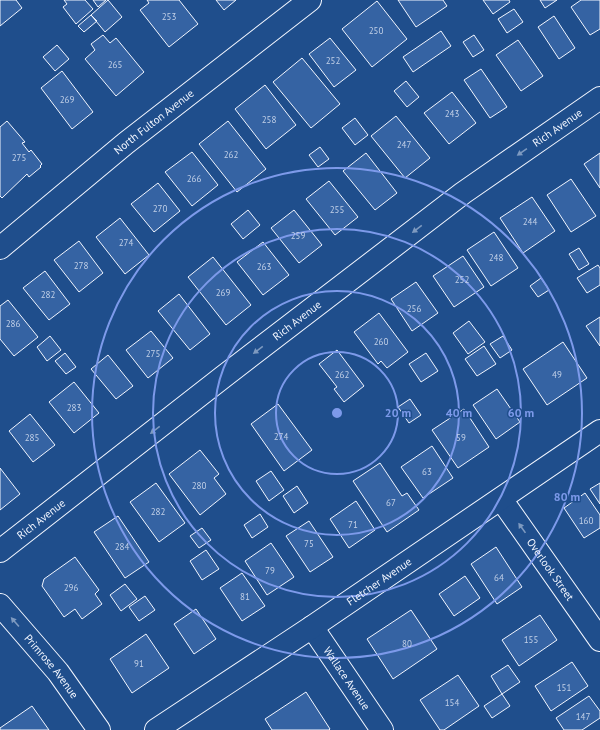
<svg xmlns="http://www.w3.org/2000/svg" width="600" height="730" viewBox="0 0 600 730" font-family="'PT Sans',sans-serif">
<style>
.building{fill:#3563a3;stroke:#f2f6ff}
.lines{fill:none;stroke-linecap:round;stroke-linejoin:round}
.minor-casing{stroke:#f2f6ff;stroke-width:24}
.minor{stroke:#1f4e8c;stroke-width:22}
.oneway{fill:#7e9ac0}
.ring{fill:none;stroke:#7d9aea;stroke-width:2}
.labels{text-anchor:middle;stroke-width:3;stroke-linejoin:round;paint-order:stroke}
.number-label{font-size:9px;fill:#c3d1e8}
.street-label{font-size:11px;fill:#f2f6ff;stroke:#1f4e8c}
.centre{fill:#7d9aea;stroke:#1f4e8c;stroke-width:2}
.ring-label{font-size:12px;text-anchor:middle;font-weight:bold;fill:#7d9aea;stroke:#1f4e8c;stroke-width:3;stroke-linejoin:round;paint-order:stroke}
</style>
<rect width="100%" height="100%" fill="#1f4e8c"/>
<path class="building" d="M0 0H16L22 8 0 26Z
M64 0H85L93 9 76 24 63 7 67 4Z
M93 0H106L98 7Z
M108 0 122 17 105 32 91 15Z
M147 0H179L198 24 169 47 140 10 149 3Z
M216 0H236L224 10Z
M398 0H443L447 6 416 27Z
M483 0H509L510 2 493 14Z
M540 0H557L545 8Z
M581 0H600V29L590 35 571 7Z
M377 1 407 39 372 67 342 29Z
M514 9 523 22 507 33 498 19Z
M91 15 97 21 84 32 78 26Z
M554 16 575 48 559 59 538 27Z
M441 31 451 46 413 72 403 57Z
M103 35 110 43 116 38 144 72 116 96 85 59 95 50 91 44Z
M474 35 484 50 473 57 463 42Z
M330 38 356 70 334 87 309 54Z
M518 40 543 76 521 91 496 55Z
M57 45 69 59 55 71 43 57Z
M302 58 340 104 311 128 273 82Z
M481 69 507 107 490 118 464 80Z
M62 71 93 112 72 129 41 88Z
M406 81 419 97 407 107 394 91Z
M265 85 296 125 266 149 235 109Z
M452 92 476 123 449 144 424 113Z
M396 116 430 158 405 178 371 136Z
M355 118 368 135 355 145 342 128Z
M7 121 25 142 22 143 29 152 31 150 42 164 40 166 41 167 29 177 27 174 2 198 0 196V127Z
M228 121 266 169 237 192 199 144Z
M320 147 329 159 318 167 309 155Z
M192 152 218 185 192 206 165 172Z
M366 153 397 193 375 210 343 171Z
M600 153V188L584 164Z
M571 179 596 216 571 232 547 195Z
M329 181 358 217 335 235 306 199Z
M158 183 180 211 154 232 131 204Z
M532 197 555 231 523 253 500 218Z
M248 210 260 225 243 239 231 224Z
M294 210 322 245 299 263 271 228Z
M120 218 149 255 125 274 96 237Z
M494 232 518 268 491 286 467 250Z
M79 241 103 273 79 292 54 260Z
M263 242 289 275 263 295 237 262Z
M579 248 589 264 579 270 569 254Z
M463 256 484 287 454 307 433 276Z
M213 257 251 305 226 325 188 277Z
M598 265 600 268V285L587 293 577 278Z
M45 271 70 304 49 320 23 288Z
M541 278 549 290 538 297 530 286Z
M416 282 438 313 412 331 391 299Z
M179 294 210 334 190 350 158 311Z
M8 300 38 337 14 356 0 339V306Z
M379 313 408 352 387 368 381 361 378 364 354 332Z
M600 317V346L586 326Z
M469 321 485 342 468 354 453 333Z
M151 331 173 358 148 378 126 350Z
M50 336 61 350 47 361 37 347Z
M503 336 512 350 500 358 490 344Z
M563 342 587 378 547 405 523 369Z
M484 346 496 364 477 376 465 359Z
M337 350 364 386 344 402 334 389 337 387 319 364Z
M65 353 76 367 66 374 55 361Z
M426 353 438 371 421 382 409 364Z
M108 355 133 386 116 399 91 369Z
M74 382 99 413 74 433 49 402Z
M497 389 520 422 496 439 473 405Z
M410 399 421 415 409 423 398 407Z
M278 404 312 450 284 471 251 424Z
M464 409 489 447 458 468 432 430Z
M30 414 55 445 33 462 9 431Z
M432 446 453 478 423 498 401 467Z
M200 450 219 474 214 478 226 494 200 515 169 474Z
M380 463 402 496 407 493 419 510 387 532 353 481Z
M0 468 20 494 0 510Z
M271 471 284 490 269 501 256 481Z
M156 483 185 523 159 542 130 502Z
M600 483V504L590 489Z
M297 486 308 503 294 513 283 496Z
M585 493 600 515V528L584 538 564 508Z
M356 501 375 530 349 548 330 519Z
M260 514 268 527 252 538 244 525Z
M118 516 149 562 125 578 94 532Z
M309 521 333 557 310 572 286 536Z
M202 528 211 540 199 548 190 536Z
M271 543 294 577 267 595 245 561Z
M496 547 522 587 497 604 471 564Z
M206 550 219 569 202 580 190 561Z
M75 557 99 590 95 594 102 604 82 619 75 609 64 617 42 586 44 579Z
M242 573 265 606 242 621 220 588Z
M465 576 480 598 454 616 439 594Z
M125 584 137 599 121 611 110 595Z
M145 596 155 610 139 621 129 607Z
M196 609 216 639 194 654 174 624Z
M411 610 437 649 393 679 367 639Z
M540 615 557 640 519 666 502 640Z
M146 634 169 668 132 693 110 659Z
M572 662 588 686 551 711 535 686Z
M508 665 520 682 502 694 491 676Z
M458 675 479 706 444 730H440L420 700Z
M306 692 330 729 329 730H272L265 719Z
M502 694 510 706 492 718 484 706Z
M589 696 600 711V718L582 730H564L556 718Z
M32 706 49 730H0V728Z"/>
<g class="lines">
<g class="minor-casing">
<g id="minor">
<path id="s1" d="M0 248 126 143 310 0"/>
<path id="s2" d="M501 499 600 640"/>
<path id="s3" d="M0 551 223 377 463 193 600 98"/>
<path id="s4" d="M0 605 58 672 99 730"/>
<path id="s5" d="M312 627 382 730"/>
<path id="s6" d="M156 730 312 627 600 431"/>
</g>
</g>
<use href="#minor" class="minor"/>
</g>
<defs><path id="oneway-solid" d="M-6-.8H1V-3.2L6.5 0L1 3.2V.8H-6Z"/></defs>
<g class="oneway">
<use href="#oneway-solid" transform="translate(522 152) rotate(145)"/>
<use href="#oneway-solid" transform="translate(417 229) rotate(143)"/>
<use href="#oneway-solid" transform="translate(258 350) rotate(143)"/>
<use href="#oneway-solid" transform="translate(155 430) rotate(142)"/>
<use href="#oneway-solid" transform="translate(522 528) rotate(-125)"/>
<use href="#oneway-solid" transform="translate(15 622) rotate(-131)"/>
</g>
<g class="ring">
<circle cx="337" cy="413" r="61"/>
<circle cx="337" cy="413" r="122"/>
<circle cx="337" cy="413" r="184"/>
<circle cx="337" cy="413" r="245"/>
</g>
<g class="labels">
<g class="number-label">
<text x="169" y="20">253</text>
<text x="376" y="34">250</text>
<text x="333" y="64">252</text>
<text x="115" y="68">265</text>
<text x="67" y="103">269</text>
<text x="452" y="117">243</text>
<text x="269" y="123">258</text>
<text x="404" y="148">247</text>
<text x="231" y="158">262</text>
<text x="19" y="161">275</text>
<text x="194" y="182">266</text>
<text x="160" y="212">270</text>
<text x="337" y="213">255</text>
<text x="530" y="225">244</text>
<text x="298" y="239">259</text>
<text x="126" y="246">274</text>
<text x="496" y="261">248</text>
<text x="81" y="269">278</text>
<text x="264" y="270">263</text>
<text x="462" y="283">252</text>
<text x="223" y="296">269</text>
<text x="48" y="298">282</text>
<text x="414" y="312">256</text>
<text x="13" y="327">286</text>
<text x="381" y="345">260</text>
<text x="153" y="357">275</text>
<text x="342" y="378">262</text>
<text x="557" y="378">49</text>
<text x="74" y="411">283</text>
<text x="281" y="440">274</text>
<text x="32" y="441">285</text>
<text x="461" y="441">59</text>
<text x="427" y="475">63</text>
<text x="199" y="489">280</text>
<text x="391" y="506">67</text>
<text x="158" y="515">282</text>
<text x="586" y="524">160</text>
<text x="353" y="528">71</text>
<text x="309" y="547">75</text>
<text x="122" y="550">284</text>
<text x="270" y="574">79</text>
<text x="499" y="581">64</text>
<text x="71" y="591">296</text>
<text x="245" y="600">81</text>
<text x="531" y="643">155</text>
<text x="407" y="647">80</text>
<text x="139" y="667">91</text>
<text x="564" y="691">151</text>
<text x="452" y="706">154</text>
<text x="583" y="720">147</text>
</g>
<g class="street-label">
<text dy="4" stroke="none"><textPath href="#s1" startOffset="199">North Fulton Avenue</textPath></text>
<text dy="4" stroke="none"><textPath href="#s3" startOffset="700">Rich Avenue</textPath></text>
<text dy="4" stroke="none"><textPath href="#s3" startOffset="376">Rich Avenue</textPath></text>
<text dy="4" stroke="none"><textPath href="#s3" startOffset="52">Rich Avenue</textPath></text>
<text dy="4" stroke="none"><textPath href="#s2" startOffset="86">Overlook Street</textPath></text>
<text dy="4" stroke="none"><textPath href="#s6" startOffset="268">Fletcher Avenue</textPath></text>
<text dy="4" stroke="none"><textPath href="#s4" startOffset="80">Primrose Avenue</textPath></text>
<text dy="4" stroke="none"><textPath href="#s5" startOffset="62">Wallace Avenue</textPath></text>
</g>
</g>
<circle cx="337" cy="413" r="6" class="centre"/>
<g class="ring-label">
<text x="398" y="417">20 m</text>
<text x="459" y="417">40 m</text>
<text x="521" y="417">60 m</text>
<text x="567" y="501">80 m</text>
</g>
</svg>
